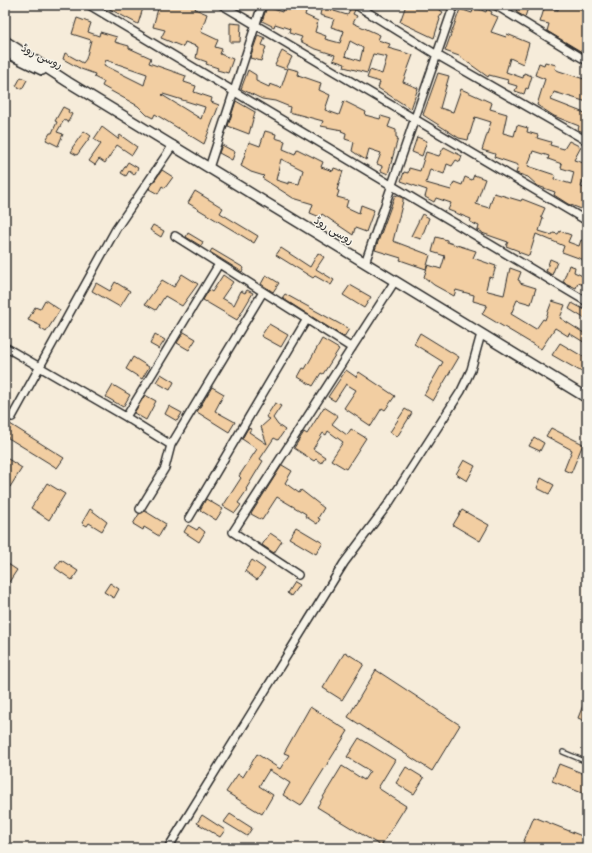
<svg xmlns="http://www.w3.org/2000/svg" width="592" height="853" viewBox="0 0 592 853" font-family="'Comic Neue','Playpen Sans Arabic',sans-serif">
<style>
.building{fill:#f2cea2;stroke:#2b2b2b;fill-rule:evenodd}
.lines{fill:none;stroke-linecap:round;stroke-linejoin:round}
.service-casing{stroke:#2b2b2b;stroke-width:6}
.minor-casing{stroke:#2b2b2b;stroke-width:10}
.secondary-casing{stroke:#2b2b2b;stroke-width:12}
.service{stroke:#f7f3e8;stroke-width:3.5}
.minor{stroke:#f7f3e8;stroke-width:7}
.secondary{stroke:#f7f3e8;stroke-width:9}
.labels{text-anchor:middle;stroke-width:3;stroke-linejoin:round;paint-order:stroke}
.street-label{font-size:11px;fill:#2b2b2b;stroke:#f7f3e8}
</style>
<rect width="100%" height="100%" fill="#f6ecda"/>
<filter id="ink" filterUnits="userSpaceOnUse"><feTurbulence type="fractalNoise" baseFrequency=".025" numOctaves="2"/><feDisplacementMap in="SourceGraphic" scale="8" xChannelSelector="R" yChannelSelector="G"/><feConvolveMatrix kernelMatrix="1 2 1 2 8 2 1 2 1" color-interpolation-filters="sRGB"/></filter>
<g filter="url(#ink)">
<path class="building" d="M102 5H144L138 24Z
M159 5H190L196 7 195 9 207 14 201 32 218 40 215 47 222 49 220 54 233 59 228 73 217 70 218 68 206 64 207 62 196 58 198 47 185 42 183 47 161 38 165 30 153 27Z
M289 5H308L305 15 318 21 315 32 326 36 325 39 340 43 344 31 331 27 334 19 320 15 322 5H333L331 8 334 9V11L347 15 351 8 355 10 353 14 357 16 353 23 380 35 378 40 390 44 388 48 413 55 403 82 418 88 411 109 378 88 380 82 367 78 370 70 382 74 387 57 373 54 367 73 344 67 345 64 333 60 335 55 313 48 300 41 302 37 289 33 290 29 275 24 274 27 262 21 267 7 282 12 283 8 289 10ZM350 41 363 48 360 61 345 56Z
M406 5H431L443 12 439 18 440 19 434 38 400 22Z
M518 5H529L525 17 516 12Z
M559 5H587V55L547 31 549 24 540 22 545 6 558 10Z
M474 7 486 12 487 9 492 12 491 14 498 17 491 32 506 37 507 34 529 43 523 64 510 58 506 72 523 78 524 73 532 76 528 89 526 88 524 94 515 91 517 86 507 83 508 80 489 75 488 77 459 56 445 51 460 9 472 13Z
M77 18 91 23 88 32 99 36 100 32 117 37 115 42 129 46V48L151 58 149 63 186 76 184 82 196 86 194 92 212 98 211 102 219 105 204 144 155 114 153 118 147 115 138 106 102 86 104 82 94 77 95 74 81 69 63 59 65 53 83 63 86 59 91 40 72 34ZM106 60 147 74 144 85 104 65ZM163 94 205 107 201 119 162 95Z
M230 23 241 24 240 42H230Z
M258 35 265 38 262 45 266 47 261 61 250 58Z
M282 51 292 57 286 69 275 65Z
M545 62 556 65 555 69 559 71 587 80V102L554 92 551 100 587 114V125L584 132 578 130 579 126 554 116 537 105 545 79 535 75 539 63 544 65Z
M288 68 299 71 298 75 321 83 319 90 330 95 325 110 339 115 344 101 366 112 365 115 380 119 381 116 391 119 388 127 396 130V137L398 138 388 174 381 171 382 166 377 164 381 153 369 149 366 160 361 157 352 151 354 142 345 139 346 133 341 131 342 130 321 126 323 121 289 112 290 107 275 101 262 99 241 89 248 70 256 75V81L269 87 270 84 281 88Z
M438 73 449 76 440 108 453 112 461 89 492 103 490 109 507 114 503 133 514 136 517 125 528 128 527 132 538 135 537 138 551 142 550 145 564 149 569 141 581 147 574 160 587 164V178L584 177 581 187 587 189V207L585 206 584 210 568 204 554 195 555 192 538 186 528 177 516 173 518 165 494 157 495 154 482 150 491 122 475 117 468 140 459 138 423 115ZM533 151 549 156 548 159 562 164 561 168 574 172 571 184 554 179 555 175 528 166Z
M21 77 27 80 22 89 16 86Z
M236 101 255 112 249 134 228 126Z
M63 107 69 110 68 112 72 114 68 122 64 120 57 132 63 134 58 146 46 140 50 133H52L57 122 55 121Z
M102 127 118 139 120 135 137 147 132 155 117 145 105 163 99 159 95 165 89 161 101 144 94 139Z
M84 131 91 136 77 155 71 152 73 149 72 148Z
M265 131 276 134 275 138 285 141 283 149 295 154 297 149 323 162 321 167 333 171 334 168 343 171 337 190 339 191 337 197 348 200 346 207 359 213 361 205 374 210 366 232 355 228 353 235 322 214 320 217 310 213 313 204 293 198 262 178 264 176 251 172 241 166 249 142 260 146ZM281 159 303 170 299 184 289 182V184L276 180Z
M417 137 427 141 422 156 412 152Z
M222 145 235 152 232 160 219 153Z
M444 147 462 156 460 162 456 160 452 166 447 164 444 174 430 169 426 183 451 190 454 182 462 185 465 177 472 180 474 175 485 179 476 204 489 208 494 193 521 201 522 199 545 208 541 217 543 218 539 231 552 235 553 233 558 234 560 231 571 235 568 242 579 246 581 240 587 242V261L562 252 564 246 536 234 529 256 518 252 519 251 506 246 508 242 482 233V232L478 230 479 226 470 222 471 219 448 210 451 203 436 198 434 202 425 197 427 190 401 181 404 172 408 173 409 168 420 171 426 152 439 156Z
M128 162 138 168 134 175 129 171 126 176 121 173Z
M162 170 173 177 165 188 162 186 158 194 149 189Z
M195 191 223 208 220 213 258 236 254 243 188 203Z
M395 195 403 198V201L393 241 430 255 426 269 400 260 401 258 375 250Z
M422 214 429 218 421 239 411 236Z
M153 225 164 231 161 237 150 230Z
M188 233 203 242 201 246 186 237Z
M436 237 447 240V242L476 251 473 258 496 266 493 276 492 278 489 277 486 289 488 291 504 295 510 268 521 272 518 280 520 281V283L536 288 531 304 517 300 511 314 536 329 543 319 545 320 552 301 565 305 560 318 587 335V344L569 333 568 336 555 328 541 349 482 314 487 305 473 301 474 295 456 290 454 296 434 285 424 277 428 265 441 269 445 256 432 252Z
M281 248 310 267 318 253 324 257 316 269 334 280 331 285 315 276 313 278 276 255Z
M212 249 244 268 242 272 210 252Z
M550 259 557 262 552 275 546 271Z
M569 265 575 267 574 272 587 278V286L578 283 576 288 563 282Z
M182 274 198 284 182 306 165 296 156 310 145 304 162 280 174 287Z
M223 275 233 282 222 298 234 305 241 291 245 293 247 290 253 293 237 320 203 300 209 290 212 292Z
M266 275 279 283 273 292 261 284Z
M115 282 130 291 120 307 92 291 96 283 110 291Z
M350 285 371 297 364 308 343 295Z
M285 294 349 329 344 337 282 298Z
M45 300 60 310 46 332 40 328 41 326 28 320 35 307 40 309Z
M572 303 587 311V320L569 309Z
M269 324 288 335 281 347 261 336Z
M184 332 196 339 189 350 177 343Z
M420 333 459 357 433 401 424 395 443 362 414 344Z
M155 334 165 340 159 349 150 344Z
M322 339 339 349 323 374 321 373 313 386 298 377 303 368 305 369Z
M560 343 587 359V375L552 355Z
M133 357 149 367 142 379 126 369Z
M346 370 356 377 359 372 395 396 385 410 382 408 371 426 344 408 356 390 346 384 335 401 328 397Z
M161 374 174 382 170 390 156 382Z
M113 385 130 395 123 407 106 397Z
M212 387 224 394 215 411 235 422 229 432 197 412Z
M145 395 156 401 146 420 134 413Z
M275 403 281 406 273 418 278 425 285 430 278 440 274 438 260 459 263 461 246 489 247 490 238 503 241 505 235 513 223 506 241 478 239 476 257 449 242 439 248 428 251 429 249 432 267 444 261 427 270 419 266 417Z
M169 406 182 413 177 421 165 414Z
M324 407 338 416 332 424 347 435 351 429 366 438 346 469 331 460 343 442 328 431 326 435 323 433 313 449 325 457 321 463 316 459 314 461 294 448 304 432 307 434Z
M405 409 412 413 397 437 390 432Z
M10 424 64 458 57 468 5 436V432Z
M551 428 583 444 571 473 564 470 572 450 546 436Z
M534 437 544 443 540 451 529 446Z
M5 457 22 468 10 487 5 484Z
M464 460 475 466 467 481 456 474Z
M282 465 292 471 285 483 299 493 301 490 324 508 318 518 320 519 317 524 305 516 306 514 277 497 262 520 251 514Z
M541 478 554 485 549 494 537 488Z
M47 483 65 494 49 520 31 508Z
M206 499 223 509 216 520 200 510Z
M90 509 107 522 102 531 89 523 87 526 82 523Z
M462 510 489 525 480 541 453 525Z
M145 511 166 524 159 536 144 527 143 530 133 524 139 514Z
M188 525 197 530 199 527 205 532 199 542 184 532Z
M296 527 323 543 316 554 289 538Z
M270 533 282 541 274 553 262 545Z
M61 560 78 571 72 580 55 568Z
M252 560 265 569 257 580 245 571Z
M5 562 17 570 5 588Z
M294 582 299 585 291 596 287 593Z
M110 583 119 589 114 598 104 592Z
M345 652 364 664 342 700 323 688Z
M376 670 460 725 432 771 348 717Z
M587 695V722L578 718Z
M310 707 348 731 301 806 283 795 290 783 269 770 259 786 273 795 262 814 226 792 238 774 243 777 257 754 280 769 289 755 284 753Z
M359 738 395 760 378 788 406 806 381 846 317 807 342 766 364 780 370 771 347 757Z
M559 764 587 775V795L552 781Z
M406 767 424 778 414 794 396 783Z
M230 814 252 828 247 836 224 822Z
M202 815 225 830 220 837 197 823Z
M534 817 587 838V848H521Z"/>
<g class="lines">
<g class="service-casing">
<path id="service" d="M563 752 587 762"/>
</g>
<g class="minor-casing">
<path id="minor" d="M89 5 587 302
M222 5 587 221
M356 5 437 55 587 141
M495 5 587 61
M209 168 262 5
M175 236 352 348
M365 263 454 5
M5 347 126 417 171 445 165 468 140 509
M12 417 116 229 173 145
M126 417 219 264
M171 445 263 292
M189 518 307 319
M298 575 233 532 395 281
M168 848 344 563 389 503 461 391 471 370 481 334"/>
</g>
<g class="secondary-casing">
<path id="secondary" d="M5 41 68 82 587 398
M5 52 42 70"/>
</g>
<use href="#service" class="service"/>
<use href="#minor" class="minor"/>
<use href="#secondary" class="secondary"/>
</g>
</g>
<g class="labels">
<g class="street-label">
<text transform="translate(42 56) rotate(25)" y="4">روسی روڈ</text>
<text transform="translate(334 230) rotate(31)" y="4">روسی روڈ</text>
</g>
</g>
<rect width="592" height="853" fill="none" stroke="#f7f3e8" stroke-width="20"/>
<rect x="10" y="10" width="572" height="833" fill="none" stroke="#2b2b2b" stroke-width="1.5" filter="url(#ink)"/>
</svg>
